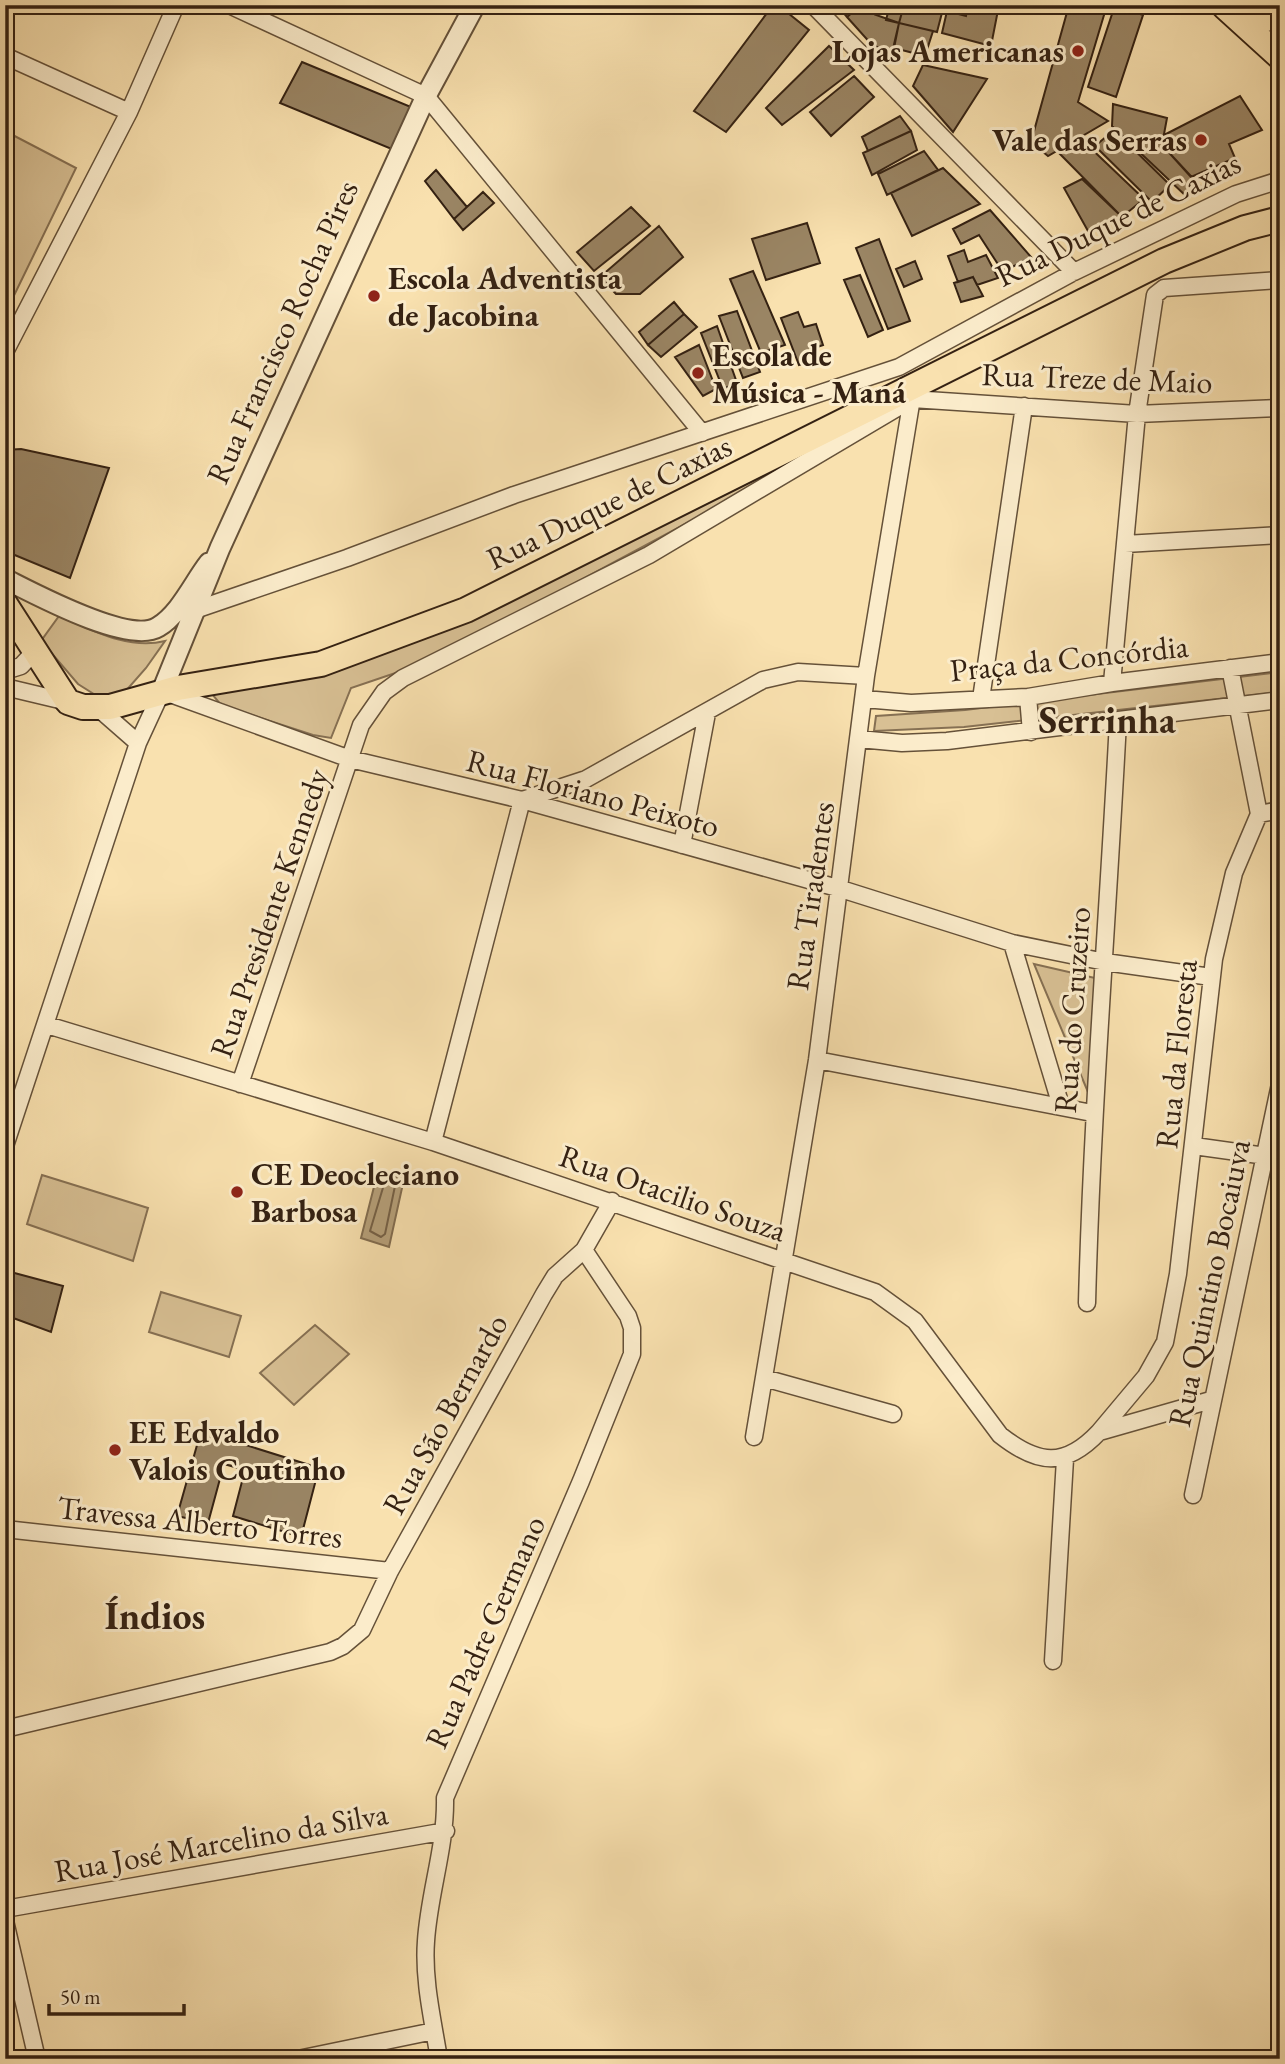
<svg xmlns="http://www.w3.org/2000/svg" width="1285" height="2064" viewBox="0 0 1285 2064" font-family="'EB Garamond',serif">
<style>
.green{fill:#d8c094;stroke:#867053;stroke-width:2}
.water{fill:#b6a07a;stroke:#826d50;stroke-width:2}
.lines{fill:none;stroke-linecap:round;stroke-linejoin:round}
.shore{stroke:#756046;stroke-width:2}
.building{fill:#9a8564;stroke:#342112;stroke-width:2}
.minor-casing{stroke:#655139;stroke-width:19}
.tertiary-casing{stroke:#655139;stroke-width:23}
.primary-casing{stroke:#342112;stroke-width:28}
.minor{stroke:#fbeccb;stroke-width:16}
.tertiary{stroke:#fbeccb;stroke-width:19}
.primary{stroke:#f9e1af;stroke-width:24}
.poi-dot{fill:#8f2418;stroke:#fbeccb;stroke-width:2.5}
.labels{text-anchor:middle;stroke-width:6;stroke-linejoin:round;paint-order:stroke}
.poi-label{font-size:32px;font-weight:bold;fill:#342112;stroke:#fbeccb;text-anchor:start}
.street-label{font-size:32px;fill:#342112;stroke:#fbeccb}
.district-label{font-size:38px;font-weight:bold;fill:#342112;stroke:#fbeccb}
</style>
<rect width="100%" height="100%" fill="#f9e1af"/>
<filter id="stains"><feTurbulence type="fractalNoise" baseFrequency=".00286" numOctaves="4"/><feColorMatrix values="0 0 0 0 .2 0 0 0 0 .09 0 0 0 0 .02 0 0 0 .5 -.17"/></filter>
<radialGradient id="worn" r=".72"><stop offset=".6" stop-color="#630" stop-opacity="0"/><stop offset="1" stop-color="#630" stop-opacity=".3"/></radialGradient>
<path class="green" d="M5 131 76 168 5 314Z
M876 412 782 472 512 617 419 665 351 688 331 738 313 735 221 705 207 688 333 668Z
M59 616C92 630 128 650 165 641L146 668 124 693 97 696 78 684 41 641Z
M1280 672V692L964 727 874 731 876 716 965 710Z
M1034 964 1095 978 1088 1092Z
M42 1175 148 1208 133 1261 27 1224Z
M161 1292 241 1316 229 1357 149 1332Z
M315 1325 349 1354 294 1405 260 1373Z"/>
<path class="water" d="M378 1171 404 1179 389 1247 361 1238Z"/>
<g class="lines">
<path class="shore" d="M385 1181 395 1186 385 1234 381 1237 370 1231Z"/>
</g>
<path class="building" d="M773 5H778L809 30 726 132 694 111Z
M837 5H861L847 17Z
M861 5H879L884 9 876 15 899 23 892 53 872 45 847 17Z
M890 5H904L899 23 886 20Z
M904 5H944L937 32 899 23Z
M968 5H999L991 46 942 33 947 11 966 16Z
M1069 5H1107L1078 102 1108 121 1048 156 1031 142Z
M1115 5 1143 15 1116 97 1088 87Z
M899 23 933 31 925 56 894 48Z
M829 46 854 70 782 125 766 108Z
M302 62 411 107 394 150 280 103Z
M923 65 987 79 953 132 913 86Z
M854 76 874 97 831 136 810 112Z
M1240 96 1262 130 1229 144 1235 158 1191 177 1162 145 1164 135Z
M1113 104 1167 118 1162 145 1202 188 1187 197 1112 126Z
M900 116 911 131 868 151 862 137Z
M1114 130 1170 185 1152 202 1095 146Z
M911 131 917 150 872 175 863 153Z
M1080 138 1144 199 1122 217 1060 154Z
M924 151 938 170 887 195 878 174Z
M943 168 980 204 912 236 891 193Z
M436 170 467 207 454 219 425 181Z
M1082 179 1122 217 1088 231 1064 188Z
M483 192 494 203 463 230 454 219Z
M631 207 650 226 594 271 577 252Z
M990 210 1031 257 1003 272 979 235 961 244 953 229Z
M807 223 820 263 766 280 752 239Z
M659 226 683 257 640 294H616L600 277Z
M879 239 910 321 888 329 856 248Z
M964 250 968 262 986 255 998 278 977 285 973 277 958 282 948 256Z
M915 261 922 279 904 287 896 269Z
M753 271 785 345 761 353 730 279Z
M860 275 883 330 868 337 844 280Z
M973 277 983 296 961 302 954 283Z
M674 302 684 314 648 345 639 332Z
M737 311 760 372 743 378 719 316Z
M798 312 804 327 816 324 823 345 811 349 815 360 799 365 781 318Z
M684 314 697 327 661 357 648 345Z
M717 326 737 383 723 389 701 333Z
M699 345 716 389 703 396 675 357Z
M21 449 109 468 70 578 5 551V450Z
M5 642 14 652 8 665H5Z
M7 1271 63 1286 51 1332 5 1315Z
M201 1431 319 1468 301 1537 233 1516 245 1470 224 1464 208 1523 177 1516Z"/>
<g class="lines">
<g class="minor-casing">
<path id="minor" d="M229 5 426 96 702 433
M813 5 1074 272
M5 56 129 112
M5 352 129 112 176 5
M1125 544 1280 535
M198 609 347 558 514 495 899 367 1074 272 1236 194 1280 180
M5 671 21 666 35 651
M1112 683 1137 414 1155 295 1164 288 1280 280
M5 687 68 702
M1028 697 1031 732
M864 699 911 703 1028 697 1112 683 1280 662
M981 699 1024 406
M98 708 138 743
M859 739 902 743 947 741 1280 700
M522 800 586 779 763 680 798 672 866 676
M1259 814 1280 810
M682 845 707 713
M1012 943 1061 1106
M47 1025 433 1142 875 1292 915 1321 1000 1435C1038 1465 1065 1468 1099 1432L1211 1400
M817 1060 1092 1113
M240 1084 361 725 384 692 403 678 649 555 912 399 1137 414 1280 408
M433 1142 522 800
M5 1146 138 743 162 691 350 759 522 800 841 889 1012 943 1105 962 1211 977
M1194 1146 1280 1158
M1087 1303C1092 1109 1108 915 1118 721
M764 1378 893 1414
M1099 1432 1146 1376 1165 1342 1178 1274 1214 959 1234 873 1259 814 1230 668
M754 1437 817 1060 866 676 913 392
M1193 1495 1280 1084
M5 1529 390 1571
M1053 1661 1065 1459
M5 1729 330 1652 343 1646 362 1630 390 1571 544 1294 555 1276 584 1250 612 1201
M5 1909 446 1831
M5 1921 37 2059
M298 2059 434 2031
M439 2059C433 2021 423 1980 426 1941 429 1893 446 1847 445 1798L581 1481 632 1354V1328L628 1316 584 1250"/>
</g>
<g class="tertiary-casing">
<path id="tertiary" d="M5 579C35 594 129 645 158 627 180 614 194 582 209 563
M162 691 220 548 426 96 475 5"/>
</g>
<g class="primary-casing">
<path id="primary" d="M1225 7 1280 57
M1226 7 1280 21
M5 604 68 702 83 707H110L178 688 321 664 466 610 1164 261 1245 228 1280 219"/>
</g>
<use href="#minor" class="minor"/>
<use href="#tertiary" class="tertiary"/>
<use href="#primary" class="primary"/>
</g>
<g class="poi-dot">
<circle cx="1078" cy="51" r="7"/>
<circle cx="1201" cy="140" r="7"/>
<circle cx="374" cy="296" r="7"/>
<circle cx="698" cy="373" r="7"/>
<circle cx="237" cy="1192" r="7"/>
<circle cx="115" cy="1450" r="7"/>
</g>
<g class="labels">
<g class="poi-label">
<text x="1064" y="62" text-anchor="end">Lojas Americanas</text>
<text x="1187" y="151" text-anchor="end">Vale das Serras</text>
<text x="388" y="289">Escola Adventista<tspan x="388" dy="37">de Jacobina</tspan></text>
<text x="712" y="366">Escola de<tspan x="712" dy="37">Música - Maná</tspan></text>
<text x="251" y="1185">CE Deocleciano<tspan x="251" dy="37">Barbosa</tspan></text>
<text x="129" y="1443">EE Edvaldo<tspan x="129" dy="37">Valois Coutinho</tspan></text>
</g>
<g class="street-label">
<text transform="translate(1118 219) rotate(-26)" y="11">Rua Duque de Caxias</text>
<text transform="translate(282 332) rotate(-66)" y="11">Rua Francisco Rocha Pires</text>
<text transform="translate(1097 378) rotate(2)" y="11">Rua Treze de Maio</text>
<text transform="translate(609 502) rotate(-26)" y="11">Rua Duque de Caxias</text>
<text transform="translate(1069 658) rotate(-6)" y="11">Praça da Concórdia</text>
<text transform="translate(593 793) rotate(15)" y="11">Rua Floriano Peixoto</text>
<text transform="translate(810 896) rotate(-82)" y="11">Rua Tiradentes</text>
<text transform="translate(269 913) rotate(-71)" y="11">Rua Presidente Kennedy</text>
<text transform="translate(1072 1010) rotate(-86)" y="11">Rua do Cruzeiro</text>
<text transform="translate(1176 1054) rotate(-84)" y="11">Rua da Floresta</text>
<text transform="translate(673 1193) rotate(19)" y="11">Rua Otacilio Souza</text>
<text transform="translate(1209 1283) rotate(-78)" y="11">Rua Quintino Bocaiuva</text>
<text transform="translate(445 1414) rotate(-61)" y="11">Rua São Bernardo</text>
<text transform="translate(200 1522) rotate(6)" y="11">Travessa Alberto Torres</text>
<text transform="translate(485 1632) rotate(-66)" y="11">Rua Padre Germano</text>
<text transform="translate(221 1842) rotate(-10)" y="11">Rua José Marcelino da Silva</text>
</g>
<g class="district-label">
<text x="1107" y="733">Serrinha</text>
<text x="155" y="1629">Índios</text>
</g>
</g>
<rect width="1285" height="2064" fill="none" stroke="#f9e1af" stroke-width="28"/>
<rect x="7" y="7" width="1271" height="2050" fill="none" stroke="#342112" stroke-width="3.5"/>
<rect x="14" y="14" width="1257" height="2036" fill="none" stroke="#342112" stroke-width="2"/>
<path d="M49 2004v10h135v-10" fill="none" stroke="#342112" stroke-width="3.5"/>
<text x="60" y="2004" font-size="21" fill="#342112" stroke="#fbeccb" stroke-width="5" paint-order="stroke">50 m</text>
<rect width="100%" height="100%" filter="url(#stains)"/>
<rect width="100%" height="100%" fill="url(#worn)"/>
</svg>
